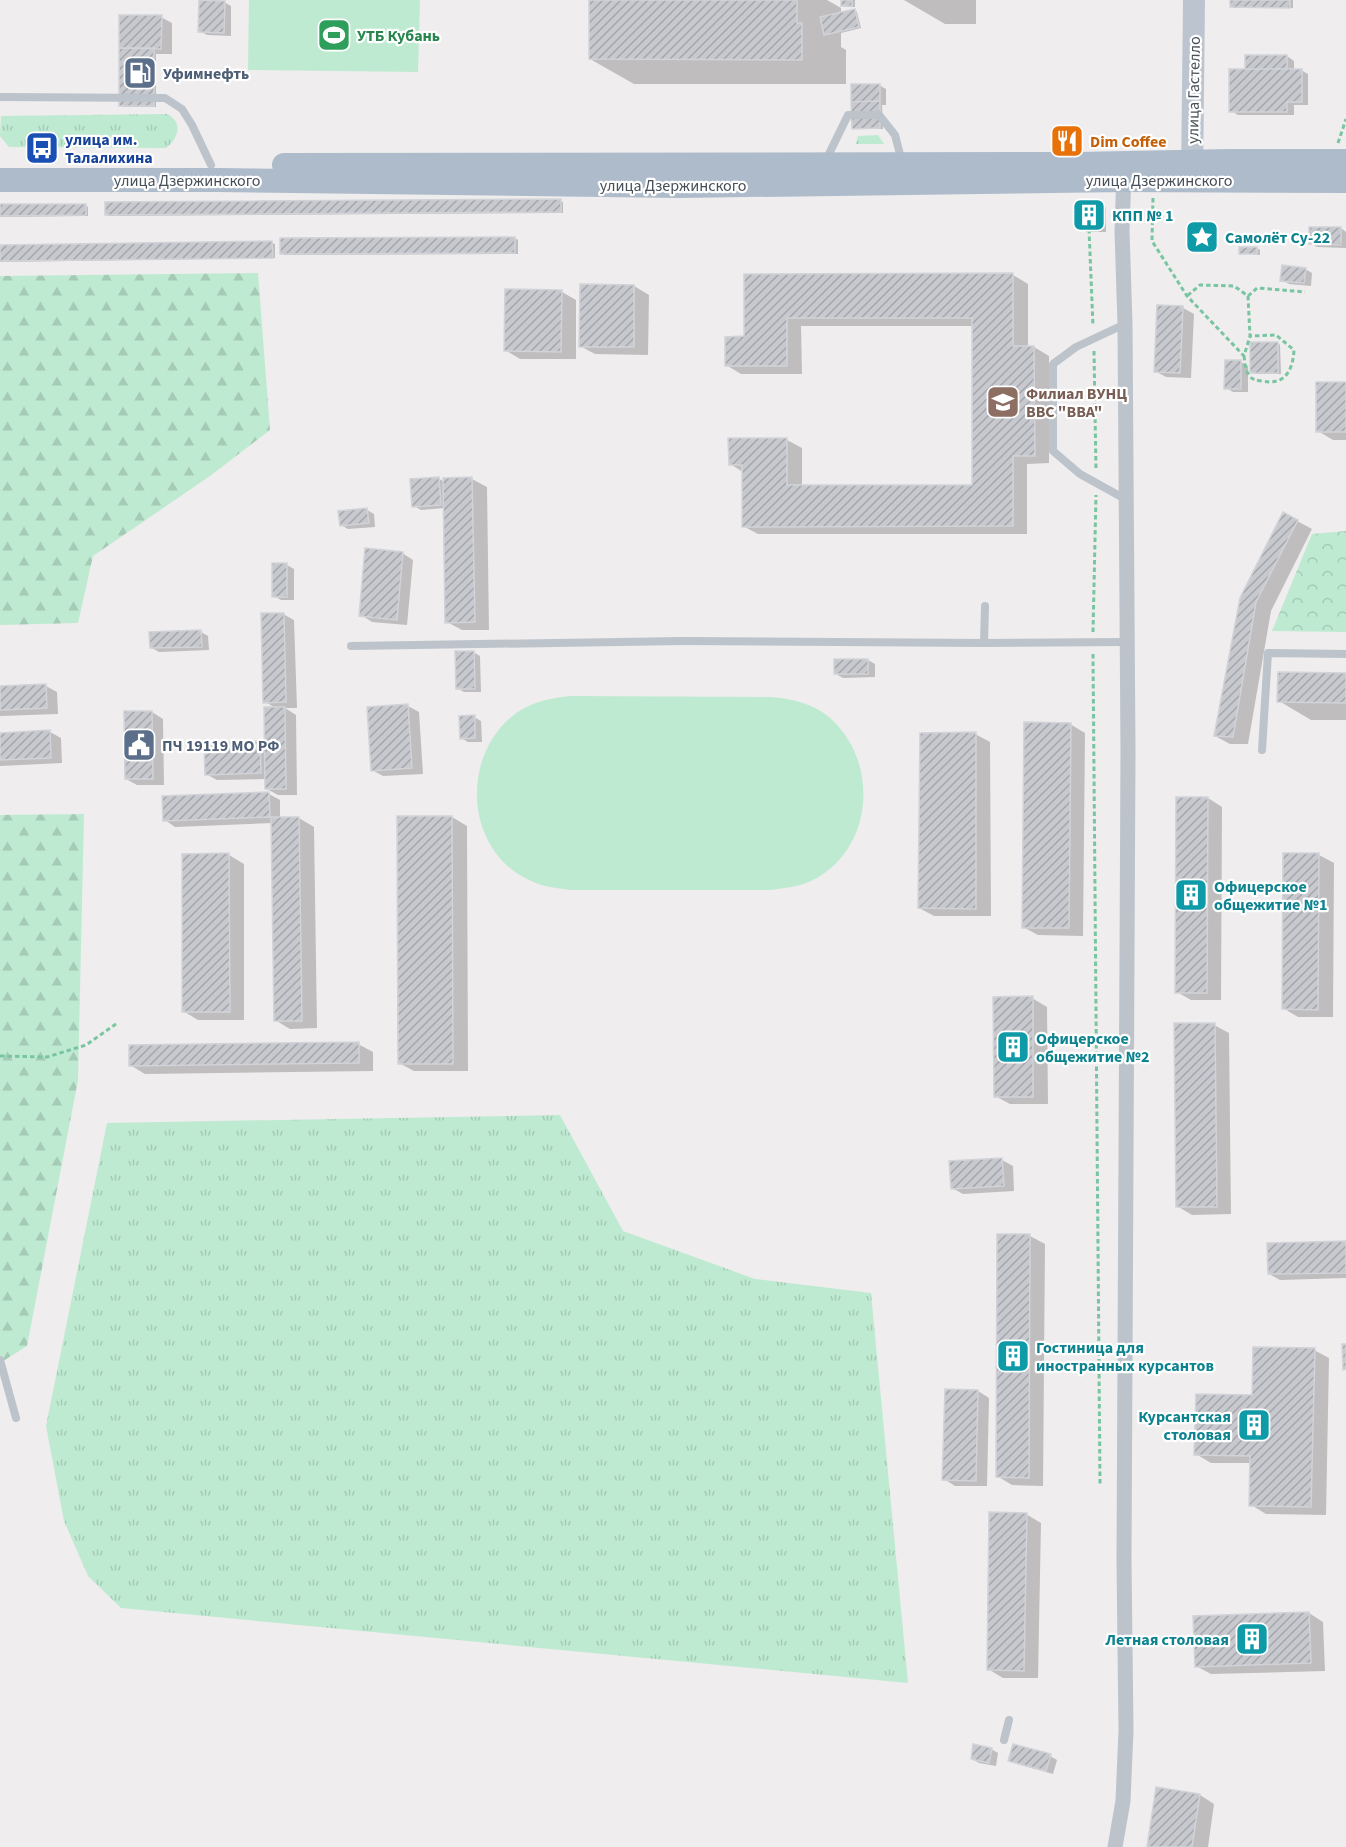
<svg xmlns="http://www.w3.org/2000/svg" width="1346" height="1847" viewBox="0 0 1346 1847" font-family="'Source Sans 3',sans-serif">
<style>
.grass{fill:url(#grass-tufts)}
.forest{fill:url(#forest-firs)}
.park{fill:url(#park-crowns)}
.garden{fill:#beead1}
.shadow{fill:#0003}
.building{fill:url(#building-hatch);stroke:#d1d3d8;stroke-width:1.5}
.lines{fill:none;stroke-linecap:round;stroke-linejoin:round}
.path{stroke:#79c5a2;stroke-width:3;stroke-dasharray:4.5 3;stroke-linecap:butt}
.lane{stroke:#bcc3cb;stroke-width:8}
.street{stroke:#bcc3cb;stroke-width:15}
.secondary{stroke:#bcc4cf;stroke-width:22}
.primary{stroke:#aebbca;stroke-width:24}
.labels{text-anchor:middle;stroke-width:4.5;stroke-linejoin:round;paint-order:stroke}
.leisure-label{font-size:16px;font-weight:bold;fill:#27864d;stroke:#fff;text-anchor:start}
.service-label{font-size:16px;font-weight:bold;fill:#4e5e75;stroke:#fff;text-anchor:start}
.street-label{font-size:16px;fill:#474f58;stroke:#fff}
.transit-label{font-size:16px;font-weight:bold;fill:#164399;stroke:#fff;text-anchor:start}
.food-label{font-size:16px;font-weight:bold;fill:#c56008;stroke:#fff;text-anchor:start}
.culture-label{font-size:16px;font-weight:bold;fill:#0d838f;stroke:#fff;text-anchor:start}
.education-label{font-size:16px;font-weight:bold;fill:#785e54;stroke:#fff;text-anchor:start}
</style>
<defs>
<pattern id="grass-tufts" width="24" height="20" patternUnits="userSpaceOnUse" patternTransform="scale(1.5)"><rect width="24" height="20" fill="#beead1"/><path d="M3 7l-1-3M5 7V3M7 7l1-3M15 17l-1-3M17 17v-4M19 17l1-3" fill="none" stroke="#a5cab6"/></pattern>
<pattern id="forest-firs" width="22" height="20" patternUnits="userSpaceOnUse" patternTransform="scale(1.5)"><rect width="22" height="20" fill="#beead1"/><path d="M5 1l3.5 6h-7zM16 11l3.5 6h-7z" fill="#a5cab6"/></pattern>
<pattern id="park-crowns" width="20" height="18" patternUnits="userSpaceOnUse" patternTransform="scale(1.5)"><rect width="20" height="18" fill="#beead1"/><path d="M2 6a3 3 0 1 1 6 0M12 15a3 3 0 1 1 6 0" fill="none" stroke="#a5cab6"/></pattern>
<pattern id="building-hatch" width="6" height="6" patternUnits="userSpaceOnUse" patternTransform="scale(1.5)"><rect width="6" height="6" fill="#c7c9cf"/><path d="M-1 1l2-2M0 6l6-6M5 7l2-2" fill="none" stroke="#a3a6ab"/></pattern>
</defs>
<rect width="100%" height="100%" fill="#efeded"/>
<path class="grass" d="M167 114C184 122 178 139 166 148L9 147 0 136 1 116Z
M878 135 884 144H856L858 136Z
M560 1115 623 1231 755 1279 871 1293 908 1683 121 1608 88 1576 64 1521 46 1426 107 1123Z"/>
<path class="forest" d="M258 273 270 430 210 476 93 556 78 623 0 625V276Z
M84 814 78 1080 27 1346 0 1363V815Z"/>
<path class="park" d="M1346 531V632L1272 631 1312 534Z"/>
<path class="garden" d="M249 0H420L418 72 248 70Z
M570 696 771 697C792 699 813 703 830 718 880 762 874 851 811 881 798 887 784 888 771 890H570C556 888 542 887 529 880 467 851 460 762 510 718 527 703 548 698 570 696Z"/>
<path class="shadow" d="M590 0H827L841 8V13L854 10 857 12 861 28 841 33V47L846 50V84H634L590 59Z
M842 0H855V7H845L842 5Z
M904 0H976V24H945Z
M1231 0H1293V8H1234L1231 6Z
M224 2 231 6V36L207 35 200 31Z
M161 17 172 23V54H156V107H123L120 105Z
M1287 56 1294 61V70H1301L1308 74V105H1294V115H1238L1231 111 1246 70Z
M879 85 886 89V105H882L883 129H857L854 128Z
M560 201 563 202V213L109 216 106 214Z
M1099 203 1106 207V232H1087L1080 228Z
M85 205 88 207V216L0 217V206Z
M1341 228 1346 232V248L1317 247 1310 243Z
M515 238 518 240V254L285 255 282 254Z
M272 243 275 244V258L0 262V246Z
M1257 248 1260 250V255L1240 253Z
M1305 269 1312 273 1311 286 1289 284 1282 280Z
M746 275H1013L1028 284V347H1034L1049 356V463L1027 464V534H758L743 526V472L730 464 787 440 802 448V487H974L973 326H801L802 374H741L726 365 746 338Z
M634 286 649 295 648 355 595 354 580 346Z
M562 292 576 300V359H520L505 350Z
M1183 308 1194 314 1191 378 1166 377 1155 371Z
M1278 343 1280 345 1281 374H1255L1252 372Z
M1226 361 1241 362 1248 366V392H1233L1226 388Z
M1346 384V440H1333L1318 431Z
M438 478 444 482 472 479 487 487 489 630H462L447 622 445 508 421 510 414 506Z
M367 510 374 514 375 527 348 529 341 525Z
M1297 521 1312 529 1271 611 1248 744H1230L1215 736 1241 598Z
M402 553 413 560 407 625 372 622 361 615Z
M287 565 294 569V600H281L274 596Z
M283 614 294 620 297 708H285L296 715 297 795H278L267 789 266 779 217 780 206 774 260 743 266 747 276 708 265 702Z
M201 632 208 636 209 650 159 652 152 648Z
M473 652 480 656 481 692H464L457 688Z
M868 660 875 664V677L843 678 836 674Z
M1346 675V720H1311L1279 701Z
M46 686 57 692 58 714 0 716V688Z
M408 706 419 712 423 774 383 776 372 770Z
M152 712 163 719 164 785H137L126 779Z
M474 717 481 721 482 742H468L461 738Z
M1070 724 1085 733 1083 936 1038 935 1023 927Z
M50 732 61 738 62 763 0 766V734Z
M975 734 990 742 991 916H934L919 908Z
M269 794 280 800V819L299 818 314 827 317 1028 290 1029 275 1020 272 823 175 827 165 820Z
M1208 798 1222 807 1221 1000H1191L1177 992Z
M452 817 467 826 468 1071H414L399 1063Z
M229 855 244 864V1020H198L183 1011Z
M1319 855 1334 863 1333 1017H1298L1283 1008Z
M1032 998 1047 1007 1048 1104H1010L995 1096Z
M1214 1025 1229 1033 1231 1214 1192 1215 1177 1206Z
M358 1044 373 1052V1071L145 1074 130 1065Z
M1002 1160 1013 1166 1014 1191 963 1194 952 1188Z
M1030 1236 1045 1244 1043 1486 1012 1485 997 1476Z
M1346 1243V1278L1280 1280 1269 1274Z
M1314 1350 1329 1358 1326 1515 1266 1514 1251 1505 1252 1463H1211L1196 1454 1253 1397Z
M946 1390 978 1391 989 1398 987 1486H955L944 1479Z
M1026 1514 1041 1523 1038 1678H1003L988 1669Z
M1309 1613 1323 1622 1325 1671 1211 1674 1196 1666Z
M991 1749 998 1753 996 1766 979 1763 972 1759Z
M1050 1756 1057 1760 1053 1774 1017 1764 1010 1760Z
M1200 1795 1214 1804 1208 1847H1148Z"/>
<path class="building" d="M199 0 225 1 224 33 198 32Z
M589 0H797V23H802V60L589 59Z
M841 0H852V6H841Z
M1230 0H1290V8L1230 7Z
M855 9 859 27 824 35 820 17Z
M119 15H162L161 49 119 48Z
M119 48H154V106H119Z
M1245 55H1287V69H1245Z
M1229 69H1302V102H1287V112H1229Z
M851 84H880V101L851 102Z
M880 101V128L852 129 851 102Z
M561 199V212L105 215V202Z
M1078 202H1099L1100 229H1079Z
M0 204H86V215L0 216Z
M1309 227H1341V245L1309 244Z
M515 237V253L280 254V238Z
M272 241 273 258 0 261V245Z
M1239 247H1257V254H1239Z
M1282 265 1306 268 1304 283 1280 281Z
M1013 273V346H1034L1035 456H1013V526L742 527V465H729L728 438H787V485H972V318H787V366H725V337L744 336V274Z
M580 284 634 285V347H579Z
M505 289 562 290 561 352 504 351Z
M1157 305 1183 306 1180 373 1154 372Z
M1250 342H1278V373H1250Z
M1225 360H1241V389H1224Z
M1316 382H1346V432H1316Z
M439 477 441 505 412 507 410 479Z
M472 477 475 622 445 623 443 478Z
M367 508 369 523 340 526 338 511Z
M1283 512 1298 520 1256 602 1233 737 1214 736 1240 598Z
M365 548 403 552 397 620 359 616Z
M272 563H287V597H272Z
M261 613H284L286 702 263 703Z
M201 630 202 647 150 648 149 632Z
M455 651H474L475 689H456Z
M834 659H868V674H834Z
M1278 672 1346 673V703L1277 702Z
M46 684 47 708 0 710V686Z
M408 704 412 768 371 771 367 707Z
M264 707H285L286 789H265Z
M124 711H152L153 779H125Z
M475 715V738L460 739 459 716Z
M1024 722 1071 723 1069 928H1022Z
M50 730 51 758 0 760V733Z
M976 732V909L918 908 920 733Z
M260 741 261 773 205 775 204 743Z
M269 792 270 817 163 821 162 796Z
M1176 797H1208L1207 993H1175Z
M397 816H452L453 1064H398Z
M271 817H299L302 1021H274Z
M229 853 230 1012H182V854Z
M1283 853H1319L1318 1010 1282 1009Z
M1033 996V1097H994L993 997Z
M1174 1023H1215L1217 1207H1176Z
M359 1042V1063L129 1066V1045Z
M1002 1158 1004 1186 951 1189 949 1161Z
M997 1234H1030L1029 1478 996 1477Z
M1346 1241V1273L1268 1274 1267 1243Z
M1342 1344H1346V1369L1343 1370Z
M1253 1347 1315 1348 1311 1507 1249 1506 1250 1456 1194 1455 1196 1394 1252 1395Z
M945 1389 978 1390 976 1481 942 1480Z
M989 1512 1027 1513 1024 1671 987 1670Z
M1309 1612 1311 1663 1195 1667 1193 1616Z
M973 1744 992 1748 989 1763 971 1759Z
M1013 1744 1051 1754 1046 1771 1008 1761Z
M1156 1787 1200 1794 1192 1847H1147Z"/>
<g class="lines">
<path class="path" d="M1338 143 1346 119
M1153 198 1152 241 1187 296 1244 356 1250 336 1248 296 1234 286 1200 285 1187 296
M1089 229 1093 326
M1248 296 1257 288 1305 292
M1094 351 1096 470
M1244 356C1245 362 1245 370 1249 375 1252 380 1256 380 1262 381 1285 386 1293 370 1294 350L1276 335 1250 336
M1093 632 1096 495
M1093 654 1100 1485
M0 1056 47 1057 86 1045 116 1024"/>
<path class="lane" d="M0 97 165 98 182 109 192 125 211 165
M826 160 848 115H879L895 135 902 162
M1125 324 1076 347 1053 364V451L1080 474 1127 500
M984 643 985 606
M351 646 683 641 984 643 1126 642
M1262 750 1268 653 1346 654
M0 1360 16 1418
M1004 1740 1009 1720"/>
<path class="street" d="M1115 1847 1123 1801 1126 1731 1124 1560 1128 751 1125 324 1122 231 1124 172"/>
<path class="secondary" d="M1192 178 1194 0"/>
<path class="primary" d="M284 165 1077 164 1229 161H1346
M0 180H218L679 186 1124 180 1346 181"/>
</g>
<defs>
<g id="stadium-square" transform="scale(1.725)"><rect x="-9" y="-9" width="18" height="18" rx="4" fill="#2e9e5b" stroke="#fff"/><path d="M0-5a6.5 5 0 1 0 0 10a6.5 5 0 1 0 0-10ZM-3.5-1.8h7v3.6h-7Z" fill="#fff"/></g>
<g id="fuel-square" transform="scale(1.725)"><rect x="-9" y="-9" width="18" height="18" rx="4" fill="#5c6f8a" stroke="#fff"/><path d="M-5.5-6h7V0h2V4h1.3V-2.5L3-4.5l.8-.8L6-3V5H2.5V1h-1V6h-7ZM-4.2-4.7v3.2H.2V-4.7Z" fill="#fff"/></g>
<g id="restaurant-square" transform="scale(1.725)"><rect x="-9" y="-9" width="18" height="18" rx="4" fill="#e8710a" stroke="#fff"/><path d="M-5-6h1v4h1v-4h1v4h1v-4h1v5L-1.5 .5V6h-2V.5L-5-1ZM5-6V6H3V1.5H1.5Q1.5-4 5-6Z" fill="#fff"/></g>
<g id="bus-square" transform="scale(1.725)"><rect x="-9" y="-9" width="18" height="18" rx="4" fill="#1a4fb4" stroke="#fff"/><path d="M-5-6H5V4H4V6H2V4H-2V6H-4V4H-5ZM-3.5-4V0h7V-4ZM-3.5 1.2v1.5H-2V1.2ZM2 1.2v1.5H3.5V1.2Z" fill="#fff"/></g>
<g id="building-square" transform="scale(1.725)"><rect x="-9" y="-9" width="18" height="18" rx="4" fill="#0f9aa8" stroke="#fff"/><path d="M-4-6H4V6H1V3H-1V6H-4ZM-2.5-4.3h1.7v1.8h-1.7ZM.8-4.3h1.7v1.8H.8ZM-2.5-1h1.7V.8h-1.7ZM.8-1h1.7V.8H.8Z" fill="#fff"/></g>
<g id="sight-square" transform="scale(1.725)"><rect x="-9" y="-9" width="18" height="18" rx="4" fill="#0f9aa8" stroke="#fff"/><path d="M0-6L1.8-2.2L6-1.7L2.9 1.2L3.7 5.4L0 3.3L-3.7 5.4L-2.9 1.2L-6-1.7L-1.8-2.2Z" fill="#fff"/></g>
<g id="university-square" transform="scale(1.725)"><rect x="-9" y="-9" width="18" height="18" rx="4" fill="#8d6e63" stroke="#fff"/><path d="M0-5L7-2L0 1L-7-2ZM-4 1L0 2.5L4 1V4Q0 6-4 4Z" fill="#fff"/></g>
<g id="civic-square" transform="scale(1.725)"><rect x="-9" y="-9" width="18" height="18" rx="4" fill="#5c6f8a" stroke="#fff"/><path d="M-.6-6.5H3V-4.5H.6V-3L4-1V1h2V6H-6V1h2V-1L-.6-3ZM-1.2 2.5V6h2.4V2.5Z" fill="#fff"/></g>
</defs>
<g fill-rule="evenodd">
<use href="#stadium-square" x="334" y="35"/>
<use href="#fuel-square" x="140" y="73"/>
<use href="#restaurant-square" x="1067" y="141"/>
<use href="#bus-square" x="42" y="148"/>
<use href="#building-square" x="1089" y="215"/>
<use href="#sight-square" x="1202" y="237"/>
<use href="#university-square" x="1003" y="402"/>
<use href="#civic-square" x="139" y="745"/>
<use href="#building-square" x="1191" y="895"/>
<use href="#building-square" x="1013" y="1047"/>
<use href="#building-square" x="1013" y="1356"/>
<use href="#building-square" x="1254" y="1425"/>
<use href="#building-square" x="1252" y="1639"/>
</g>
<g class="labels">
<g class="leisure-label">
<text x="357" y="41">УТБ Кубань</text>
</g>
<g class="service-label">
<text x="163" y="79">Уфимнефть</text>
<text x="162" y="751">ПЧ 19119 МО РФ</text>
</g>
<g class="street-label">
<text transform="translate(1193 90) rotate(-89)" y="6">улица Гастелло</text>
<text x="187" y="186">улица Дзержинского</text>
<text x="1159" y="186">улица Дзержинского</text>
<text x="673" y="191">улица Дзержинского</text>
</g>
<g class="transit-label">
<text x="65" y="145">улица им.<tspan x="65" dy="18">Талалихина</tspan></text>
</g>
<g class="food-label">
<text x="1090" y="147">Dim Coffee</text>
</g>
<g class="culture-label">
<text x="1112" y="221">КПП № 1</text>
<text x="1225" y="243">Самолёт Су-22</text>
<text x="1214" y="892">Офицерское<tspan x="1214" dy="18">общежитие №1</tspan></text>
<text x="1036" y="1044">Офицерское<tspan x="1036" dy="18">общежитие №2</tspan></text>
<text x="1036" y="1353">Гостиница для<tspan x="1036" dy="18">иностранных курсантов</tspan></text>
<text x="1231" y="1422" text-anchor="end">Курсантская<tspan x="1231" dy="18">столовая</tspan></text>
<text x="1229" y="1645" text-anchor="end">Летная столовая</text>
</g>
<g class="education-label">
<text x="1026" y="399">Филиал ВУНЦ<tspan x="1026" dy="18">ВВС "ВВА"</tspan></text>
</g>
</g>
</svg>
